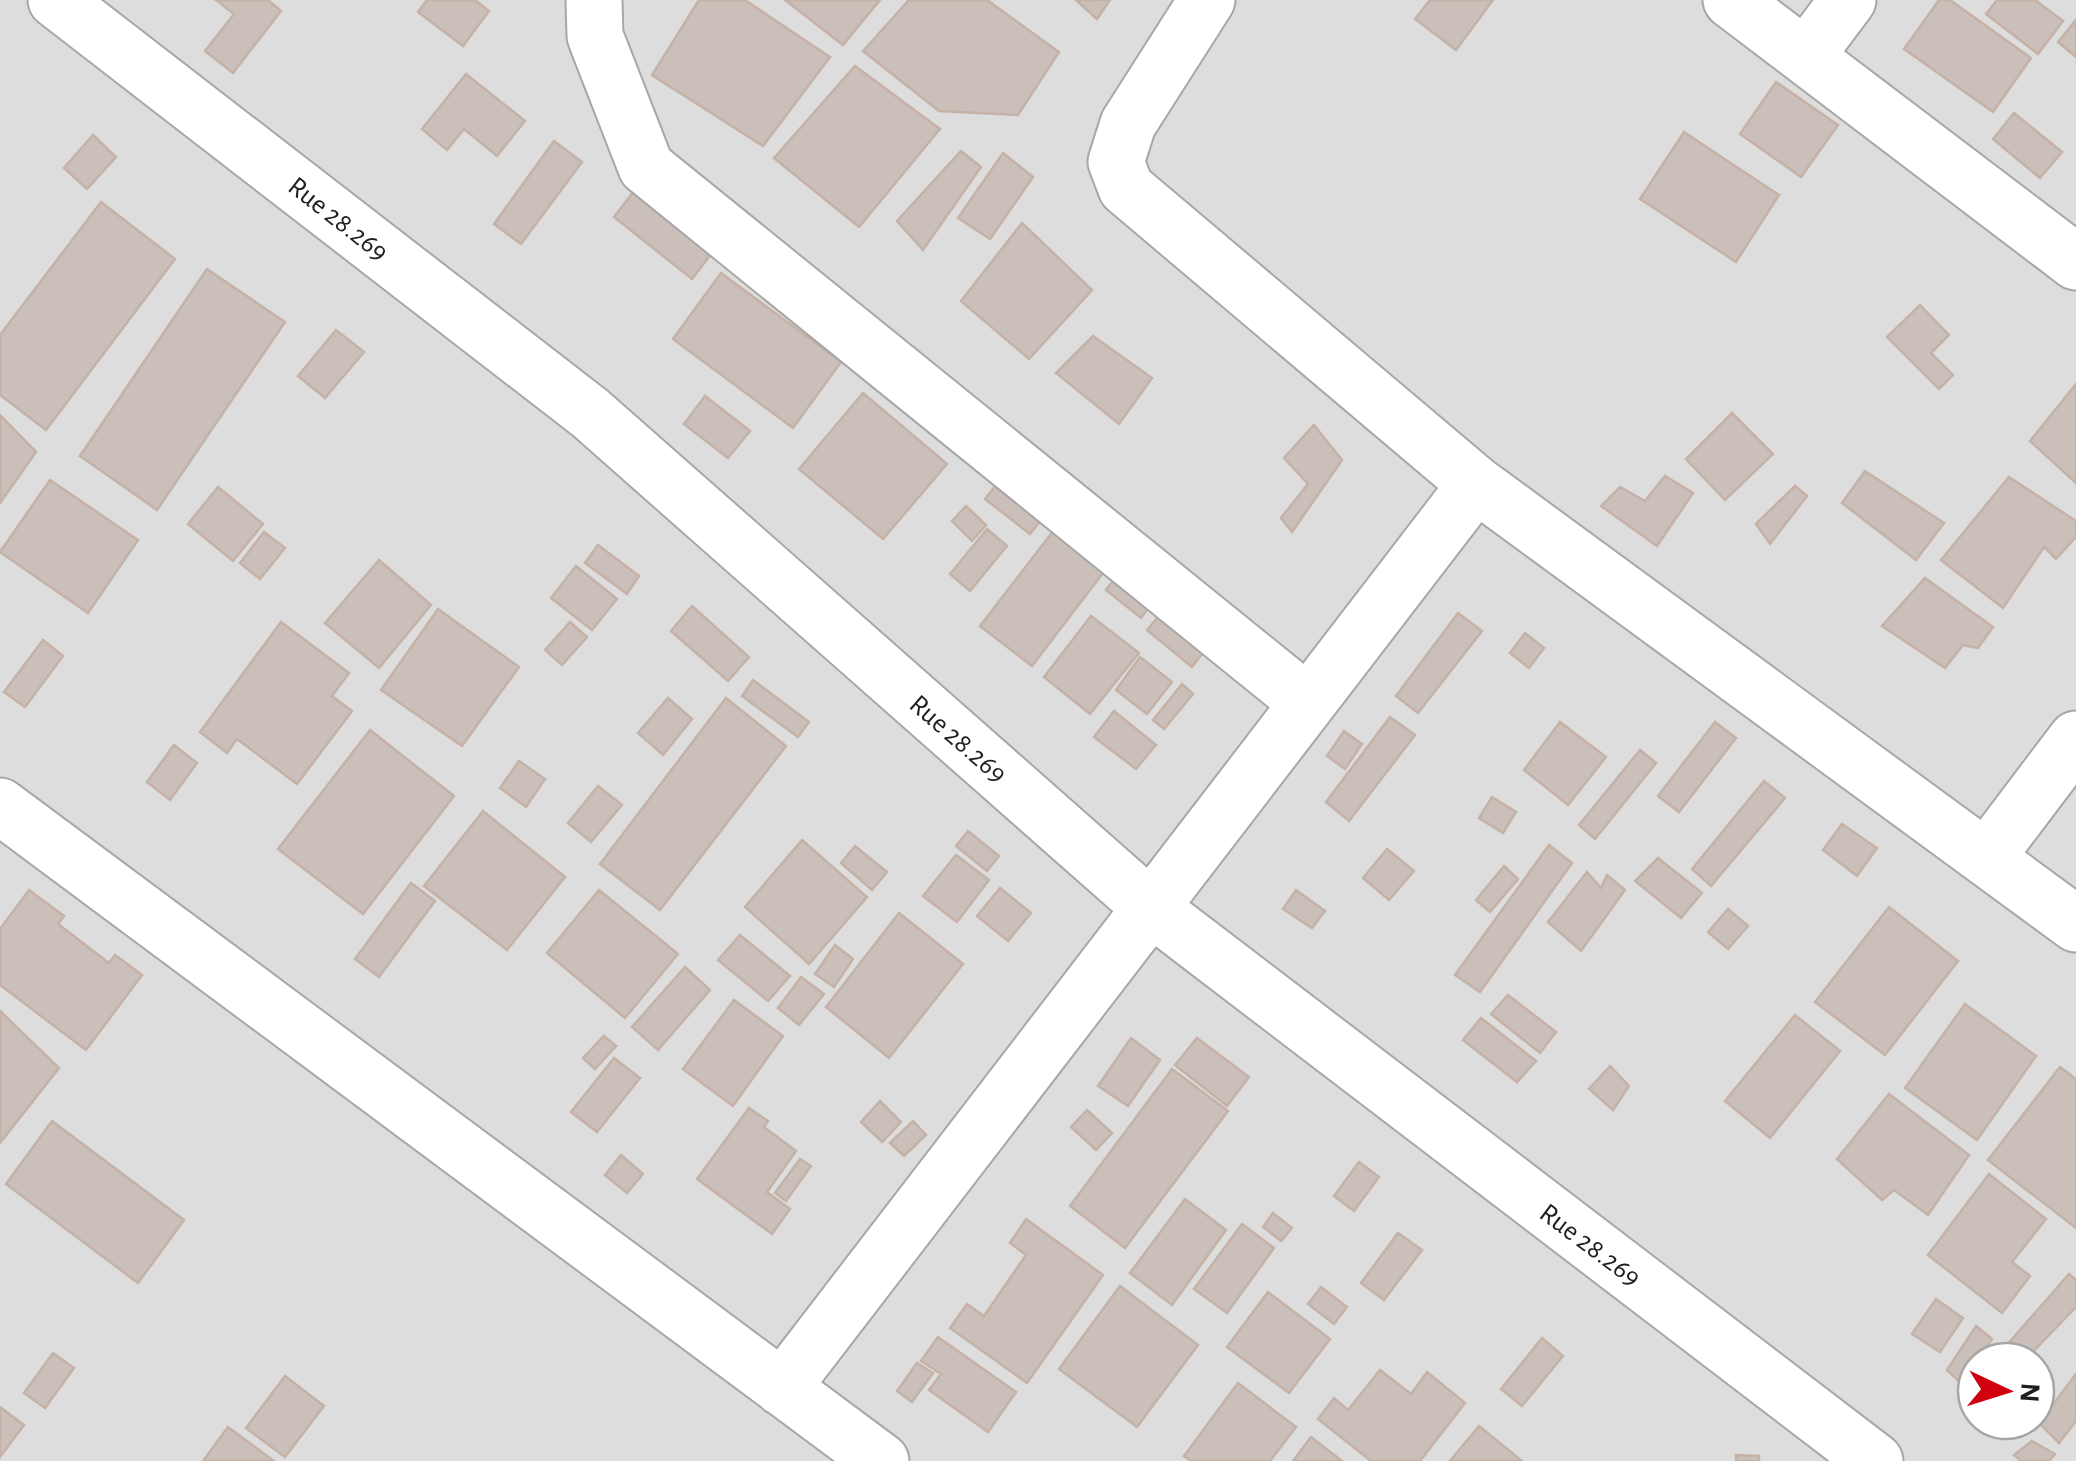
<svg xmlns="http://www.w3.org/2000/svg" width="2076" height="1461" viewBox="0 0 2076 1461" font-family="'Alegreya Sans',sans-serif">
<style>
.residential{fill:#dedddd;fill-rule:evenodd}
.building{fill:#cabfb9;stroke:#c5b2a7;stroke-width:2.5}
.lines{fill:none;stroke-linecap:round;stroke-linejoin:round}
.street-casing{stroke:#a7a7a7;stroke-width:59}
.street{stroke:#fff;stroke-width:55}
.labels{text-anchor:middle;stroke-width:10;stroke-linejoin:round;paint-order:stroke}
.street-label{font-size:28px;fill:#202020;stroke:#fff}
</style>
<rect width="100%" height="100%" fill="#f1ede6"/>
<path class="residential" d="M0 0H2076V1461H0ZM1976 1361H2036V1421H1976Z"/>
<path class="building" d="M216 0H268L281 11 233 73 205 51 234 14Z
M427 0H475L489 11 463 46 418 12Z
M699 0H745L830 57 763 146 652 75Z
M785 0H880L843 45Z
M909 0H987L1059 52 1018 115 939 111 863 51Z
M1076 0H1110L1097 19Z
M1430 0H1493L1456 50 1415 19Z
M1939 0H1950L2031 58 1993 112 1904 49Z
M1997 0H2035L2063 21 2038 54 1986 14Z
M2076 20V57L2058 42Z
M855 66 940 129 859 227 774 158Z
M466 74 525 121 497 156 464 129 447 150 422 129Z
M1776 82 1838 125 1801 177 1740 134Z
M2014 113 2062 152 2040 178 1993 139Z
M1684 132 1779 195 1736 262 1640 199Z
M93 135 116 157 87 189 64 168Z
M554 141 582 162 521 244 494 224Z
M961 151 981 167 923 250 897 221Z
M1003 153 1033 177 990 239 958 218Z
M634 191 712 253 692 279 614 217Z
M101 202 175 259 46 430 0 395V335Z
M1022 223 1092 290 1029 359 961 301Z
M207 269 285 322 157 510 80 456Z
M721 273 841 362 793 428 673 339Z
M1920 305 1949 335 1931 353 1953 375 1939 389 1887 337Z
M336 330 364 352 325 398 298 376Z
M1093 336 1152 378 1119 424 1056 373Z
M2076 384V483L2030 441Z
M863 393 947 464 883 539 799 469Z
M705 396 750 431 728 458 684 424Z
M1732 413 1773 454 1725 500 1686 459Z
M0 415 36 452 0 503Z
M1314 425 1342 460 1292 532 1281 518 1308 484 1284 458Z
M1865 471 1944 523 1916 560 1842 503Z
M1004 475 1049 510 1030 534 985 499Z
M1665 476 1693 493 1657 546 1601 506 1620 487 1645 501Z
M2009 477 2076 521V537L2056 559 2044 547 2003 608 1941 560Z
M50 480 138 540 88 613 0 552Z
M1795 486 1807 496 1770 544 1756 524Z
M218 487 263 524 233 561 188 524Z
M966 506 986 525 972 541 952 521Z
M987 529 1007 546 970 591 950 574Z
M1054 530 1106 569 1032 666 980 626Z
M264 532 285 548 260 579 240 563Z
M598 545 639 576 627 594 585 563Z
M379 560 431 605 379 668 325 623Z
M576 566 617 599 592 630 551 598Z
M1123 567 1158 595 1141 618 1106 590Z
M1925 578 1993 627 1978 648 1963 645 1945 668 1882 626Z
M1170 603 1214 638 1192 667 1147 630Z
M692 606 749 657 728 681 671 631Z
M438 609 519 667 462 746 381 690Z
M1458 613 1482 631 1418 713 1396 696Z
M1091 616 1139 653 1090 714 1044 677Z
M281 622 349 673 332 696 352 711 297 784 237 739 227 753 200 732Z
M570 622 587 637 562 665 545 650Z
M1525 633 1544 648 1529 668 1510 653Z
M43 640 63 656 25 707 4 692Z
M1140 657 1172 682 1147 714 1116 690Z
M753 680 809 722 798 737 742 696Z
M1182 684 1193 694 1164 729 1153 720Z
M668 698 692 719 663 755 638 733Z
M726 698 786 746 660 910 600 864Z
M1114 711 1156 745 1136 769 1094 737Z
M1390 717 1415 735 1349 821 1326 802Z
M1560 722 1606 757 1568 805 1524 770Z
M1715 722 1736 738 1679 812 1658 796Z
M370 730 454 796 363 914 278 849Z
M1344 731 1362 744 1345 769 1327 756Z
M174 745 197 763 170 800 147 782Z
M1640 750 1656 763 1595 839 1579 825Z
M519 761 545 779 526 807 500 788Z
M1764 781 1785 798 1711 886 1692 869Z
M598 786 622 805 591 842 568 823Z
M1492 797 1516 812 1503 833 1479 818Z
M483 811 565 877 507 950 424 886Z
M1842 824 1877 848 1857 876 1823 850Z
M968 831 999 856 987 871 956 846Z
M802 840 867 897 809 964 745 907Z
M1549 845 1572 863 1480 992 1455 975Z
M855 846 887 872 872 890 841 863Z
M1387 849 1414 871 1389 900 1363 878Z
M956 855 989 880 957 922 923 896Z
M1658 858 1702 893 1681 918 1635 881Z
M1504 866 1518 879 1490 912 1476 900Z
M1587 872 1601 888 1607 875 1625 890 1581 951 1548 922Z
M411 883 435 901 379 977 355 959Z
M1000 888 1031 913 1008 941 977 916Z
M29 890 64 916 58 924 109 963 115 955 142 975 86 1050 0 985V929Z
M599 890 678 954 625 1018 547 953Z
M1296 890 1325 911 1312 928 1283 909Z
M1889 907 1958 961 1885 1055 1815 1002Z
M1728 909 1748 926 1728 949 1708 932Z
M899 913 963 964 889 1058 826 1007Z
M740 935 790 976 768 1001 718 960Z
M835 945 853 959 834 987 815 974Z
M685 967 710 990 658 1050 632 1027Z
M801 977 824 994 799 1025 778 1008Z
M1508 995 1556 1032 1540 1053 1491 1014Z
M734 1000 783 1036 733 1106 683 1069Z
M1965 1004 2036 1056 1977 1140 1905 1088Z
M0 1011 59 1068 0 1143Z
M1795 1015 1840 1051 1770 1138 1725 1101Z
M1481 1018 1536 1061 1517 1082 1463 1040Z
M604 1036 616 1046 595 1069 583 1058Z
M1131 1038 1160 1060 1128 1106 1098 1086Z
M1197 1038 1249 1077 1227 1106 1175 1065Z
M614 1058 640 1078 597 1132 571 1112Z
M1610 1066 1629 1086 1613 1110 1589 1089Z
M2060 1067 2076 1079V1228L1988 1160Z
M1172 1069 1228 1111 1125 1248 1070 1206Z
M1889 1094 1969 1155 1928 1215 1894 1190 1882 1200 1837 1159Z
M880 1101 901 1122 882 1142 861 1122Z
M749 1108 768 1121 764 1127 796 1151 767 1192 790 1209 772 1234 697 1179Z
M1087 1110 1112 1133 1096 1150 1071 1127Z
M52 1121 184 1220 138 1283 6 1184Z
M913 1121 926 1135 904 1156 890 1143Z
M621 1155 643 1174 627 1193 605 1175Z
M800 1159 811 1166 786 1201 775 1193Z
M1359 1162 1379 1177 1354 1211 1334 1196Z
M1989 1174 2046 1219 2012 1262 2030 1276 2002 1313 1928 1255Z
M1185 1199 1226 1230 1172 1305 1130 1273Z
M1273 1213 1292 1228 1281 1241 1263 1227Z
M1026 1219 1103 1275 1027 1383 950 1328 967 1304 984 1316 1026 1255 1010 1243Z
M1242 1224 1274 1248 1227 1313 1194 1289Z
M1398 1233 1422 1250 1384 1300 1361 1283Z
M2069 1274 2076 1280V1307L2024 1361 2006 1346Z
M1120 1286 1198 1345 1137 1427 1059 1369Z
M1321 1287 1347 1307 1334 1324 1308 1304Z
M1268 1292 1330 1339 1289 1393 1227 1347Z
M1936 1299 1963 1318 1940 1352 1912 1334Z
M1976 1326 1992 1339 1962 1384 1947 1370Z
M938 1337 1016 1392 988 1432 929 1390 941 1374 921 1361Z
M1542 1338 1563 1356 1522 1406 1501 1389Z
M53 1353 74 1368 45 1408 24 1393Z
M917 1363 933 1373 912 1402 897 1391Z
M1380 1370 1411 1394 1427 1372 1465 1403 1420 1461H1371L1318 1419 1334 1398 1348 1410Z
M2076 1374V1421L2059 1443 2039 1423Z
M285 1376 324 1406 285 1457 246 1428Z
M1238 1383 1296 1427 1270 1461H1191L1184 1456Z
M0 1407 24 1425 0 1457Z
M1479 1426 1522 1461H1450Z
M228 1427 274 1461H203Z
M1311 1437 1342 1461H1293Z
M2032 1441 2055 1454 2049 1461H2021L2014 1455Z
M1736 1455 1759 1456V1461H1736Z"/>
<g class="lines">
<g class="street-casing">
<path id="street" d="M56 0 590 413 1151 908 1875 1461
M594 0 595 36 646 167 1308 703
M1207 0 1128 124 1116 162 1126 188 1476 484 2076 924
M1731 0 2076 262
M1806 56 1848 0
M0 806 881 1461
M1986 858 2076 739
M782 1388 1476 484"/>
</g>
<use href="#street" class="street"/>
</g>
<g class="labels">
<g class="street-label">
<text transform="translate(339 218) rotate(38)" y="10">Rue 28.269</text>
<text transform="translate(959 738) rotate(41)" y="10">Rue 28.269</text>
<text transform="translate(1591 1244) rotate(37)" y="10">Rue 28.269</text>
</g>
</g>
<g transform="translate(2006 1391) rotate(94)"><circle r="48" fill="#ffffff" stroke="#a6a6a6" stroke-width="2.5"/>
<path d="M0-8L18 38L0 25L-18 38Z" fill="#d0000f"/>
<text y="-15" font-size="28" font-weight="bold" text-anchor="middle" fill="#202020">N</text>
</g>
</svg>
